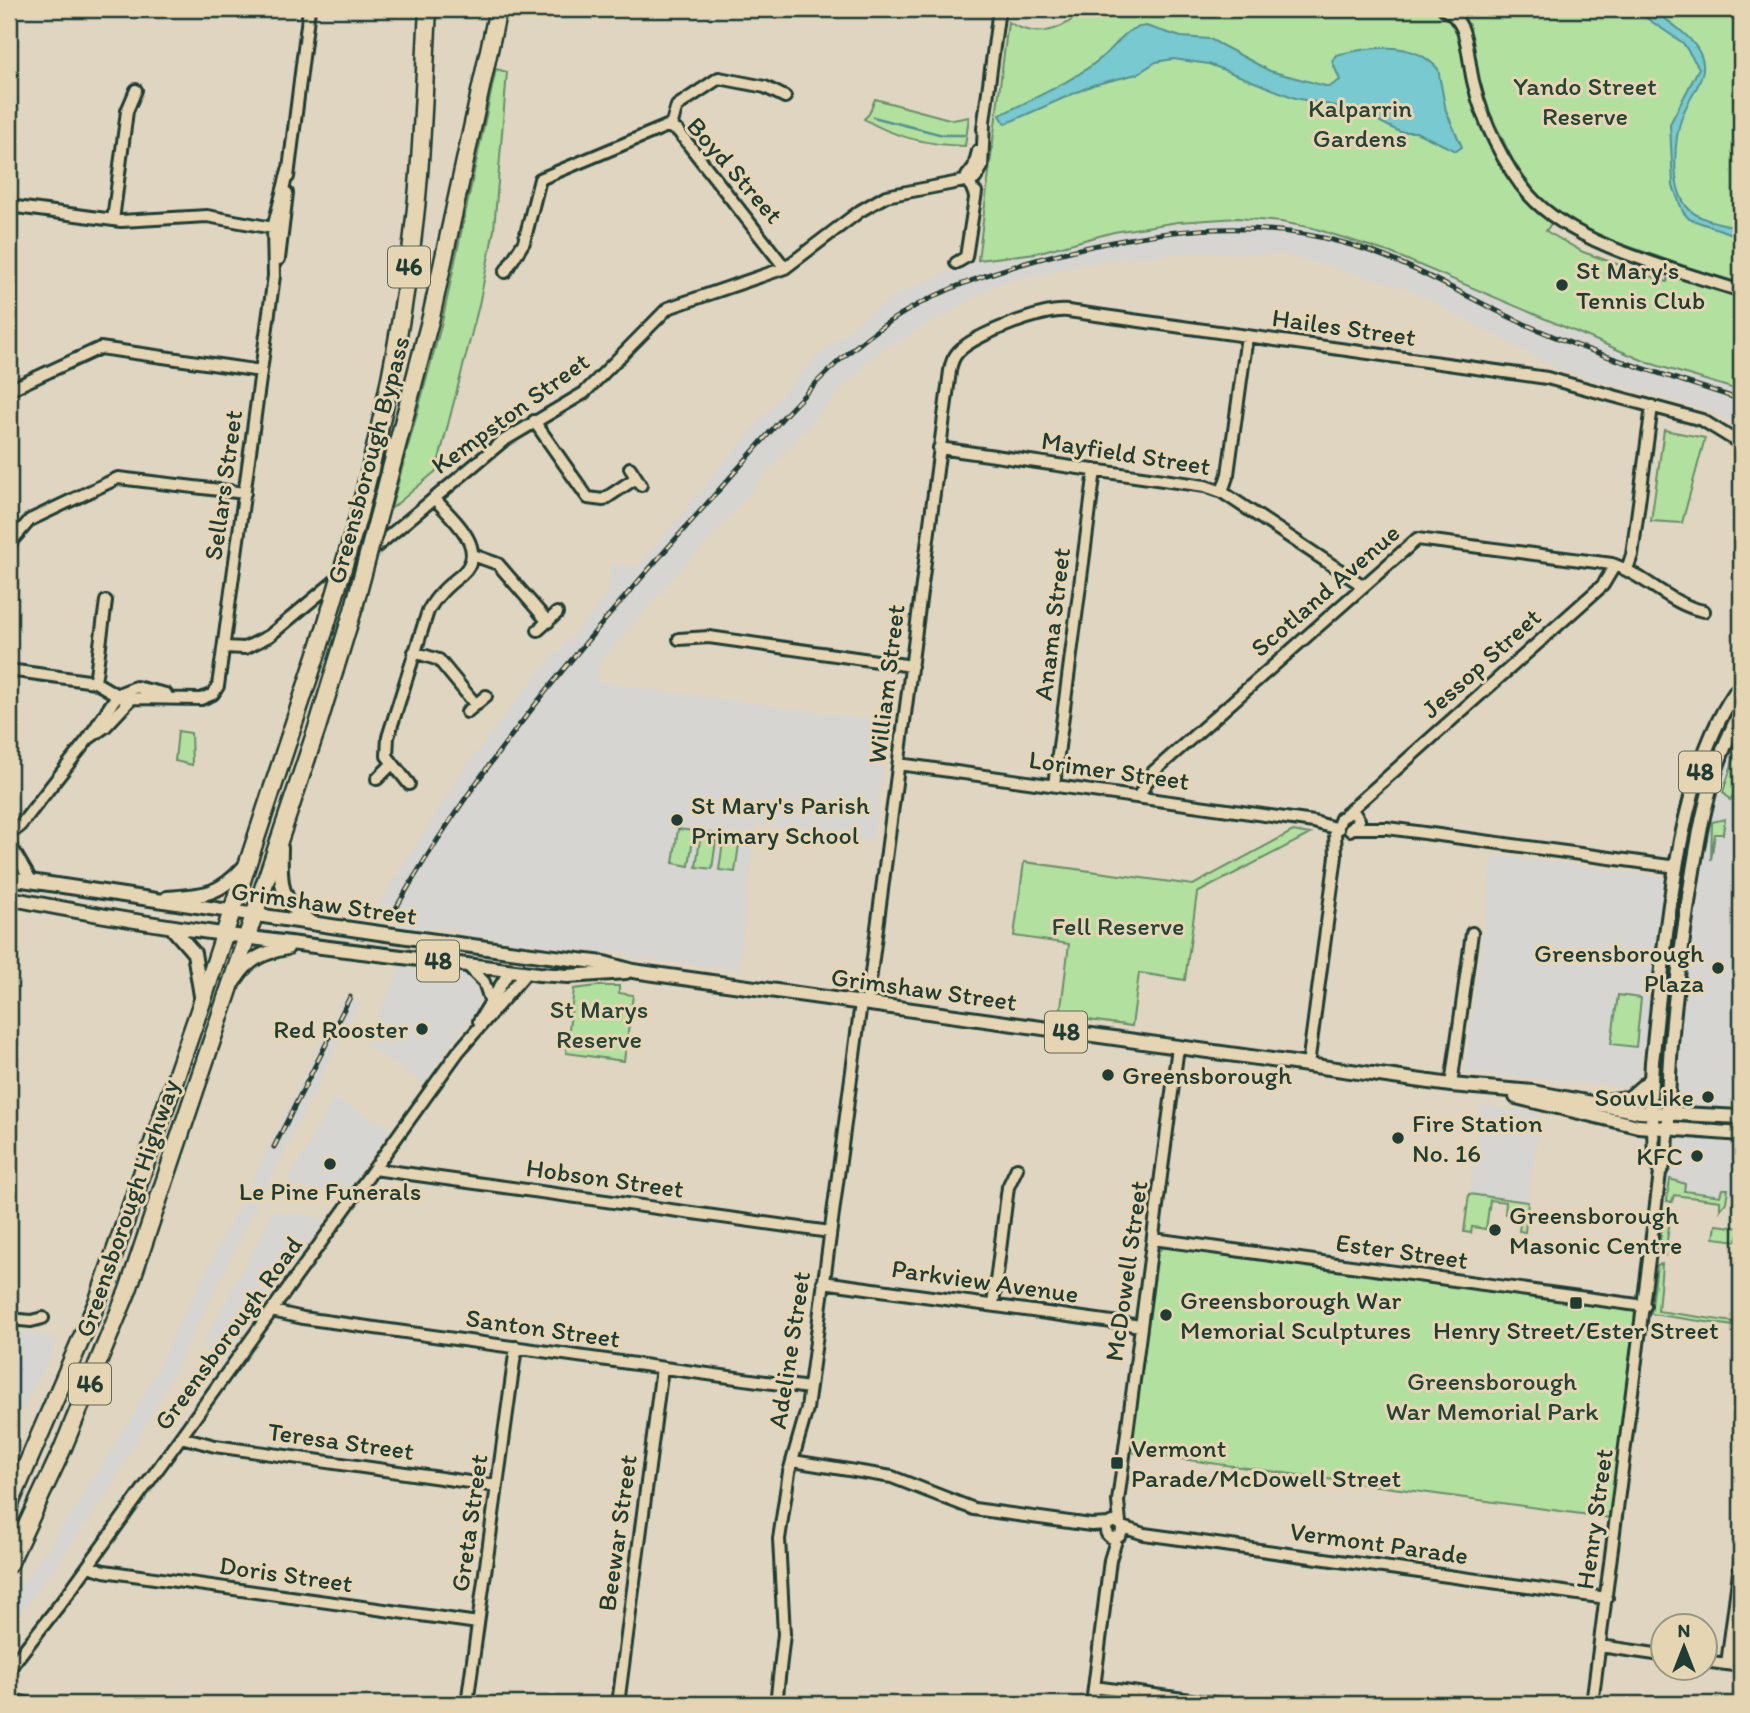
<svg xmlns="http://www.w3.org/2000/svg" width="1750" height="1713" viewBox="0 0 1750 1713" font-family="Itim,sans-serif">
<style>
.built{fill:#d6d5d2}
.green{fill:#b2e09e;stroke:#688e69;stroke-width:2}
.water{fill:#78c9d0;stroke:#549192;stroke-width:2}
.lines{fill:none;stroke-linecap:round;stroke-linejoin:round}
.stream{stroke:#549192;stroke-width:2.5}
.minor-casing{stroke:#1f3d34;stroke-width:16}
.major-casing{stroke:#1f3d34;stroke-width:18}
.highway-casing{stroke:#1f3d34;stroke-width:21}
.minor{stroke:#e6d5b2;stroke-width:10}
.major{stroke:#e6d5b2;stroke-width:12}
.highway{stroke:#e6d5b2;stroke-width:16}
.rail-casing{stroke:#1f3d34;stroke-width:5}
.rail{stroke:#e6d5b2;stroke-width:2.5;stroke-dasharray:8;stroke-linecap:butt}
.highway-bridge-casing{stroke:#1f3d34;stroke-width:21;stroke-linecap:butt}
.highway-bridge{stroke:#e6d5b2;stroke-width:16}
.poi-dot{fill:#1f3d34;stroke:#e6d5b2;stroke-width:2.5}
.labels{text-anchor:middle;stroke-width:6;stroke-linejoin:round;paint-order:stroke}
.shield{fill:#e6d5b2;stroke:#5b6b5a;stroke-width:2}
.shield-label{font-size:24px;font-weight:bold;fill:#1f3d34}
.park-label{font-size:26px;fill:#264539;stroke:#e6d5b2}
.street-label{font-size:26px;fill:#1f3d34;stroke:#e6d5b2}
.poi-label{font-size:26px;fill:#1f3d34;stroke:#e6d5b2;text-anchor:start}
</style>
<rect width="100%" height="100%" fill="#dfd5c1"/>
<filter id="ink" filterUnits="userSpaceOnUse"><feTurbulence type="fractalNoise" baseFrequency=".0143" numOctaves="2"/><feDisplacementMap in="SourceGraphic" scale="14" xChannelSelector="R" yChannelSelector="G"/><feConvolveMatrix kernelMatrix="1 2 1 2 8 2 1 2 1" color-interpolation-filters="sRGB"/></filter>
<g filter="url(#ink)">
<path class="built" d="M1238 218 1313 228 1367 244 1649 363 1741 391V428L1719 414 1557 368 1406 288 1287 255 1201 252 1108 260 1000 283 879 352 847 382 599 662 597 682 888 722 873 841 756 824 738 970 628 957V953L609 951 608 954 466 935 454 929 403 927 374 912 465 768 524 691 607 597 611 564 639 566 783 393 820 355 860 321 900 293 985 257 1005 258 1036 253 1147 226Z
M1741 724V1107L1728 1105 1722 1111H1707L1680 1107 1673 1099 1675 1036 1701 851 1713 800Z
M1494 855 1665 877 1641 1069 1638 1077 1624 1087 1465 1072Z
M403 966 414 970 461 969 479 982 481 992 477 1008 423 1084 364 1042Z
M345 996 359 1003 159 1401 101 1503 9 1629V1600L34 1569 71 1515 137 1409Z
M333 1099 391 1128 344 1194 287 1185Z
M1481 1105 1540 1113 1528 1202 1470 1194Z
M1689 1137 1741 1139V1195L1728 1193 1720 1210V1201L1674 1195 1672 1202 1665 1199 1672 1153 1679 1142Z
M273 1212 326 1219 223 1363 202 1348Z
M9 1331 56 1338 52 1354 9 1432Z"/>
<path class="green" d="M1081 9H1439C1468 28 1461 61 1470 91 1484 135 1516 193 1552 222L1546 231 1583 252 1667 282 1671 272 1741 296V391L1649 363 1391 253 1313 228 1281 222 1238 218 1178 222 1114 232 1036 253 978 260 1008 22C1035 38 1057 33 1080 14Z
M1467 9H1741V286L1582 230 1545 205 1516 167 1488 109 1476 78 1470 28 1462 13H1467Z
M496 69 507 72 494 230 479 305 436 471 391 509 442 322Z
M875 99 953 120 969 117 965 146C930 145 894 137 864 119L869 114Z
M1664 430 1705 438 1682 523 1651 521Z
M1741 695V702L1728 725 1690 833 1687 851H1684L1714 748Z
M178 731 191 733 192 765 175 761Z
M1741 737 1734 794 1730 800 1723 792Z
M1725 819 1723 834H1715L1711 860 1712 822Z
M678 829 694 831 689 866 673 863Z
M1293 831 1310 834 1197 893 1185 980 1139 973 1132 1026 1060 1016 1069 944 1014 936 1024 862 1193 885Z
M701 832 717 834 712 869 696 867Z
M724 835 740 838 735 872 719 870Z
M597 986H619V993L633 995 624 1061 566 1053 574 989Z
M1618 995 1641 998 1636 1047 1611 1044Z
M1670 1179 1685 1184 1684 1191 1720 1196 1722 1189H1728L1726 1202 1720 1210V1201L1674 1195 1672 1202 1667 1201Z
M1469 1194 1528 1202 1525 1232 1519 1231 1521 1217 1505 1214 1506 1202 1490 1200 1486 1229 1472 1227 1471 1233 1464 1232Z
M1671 1212 1665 1255 1659 1250 1663 1217Z
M1716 1225 1741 1228 1737 1241 1714 1238Z
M1163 1247 1633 1311 1637 1316 1611 1518 1130 1452 1156 1254Z
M1662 1264 1658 1311 1741 1323V1327L1651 1314 1657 1265Z"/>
<path class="water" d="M1633 9C1653 9 1665 18 1680 30 1692 40 1705 54 1703 70 1702 84 1688 100 1683 114 1674 137 1670 186 1687 207 1698 221 1725 224 1741 228V237L1689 219 1683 212 1673 186 1670 124 1699 68 1683 43Z
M1146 26 1181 37 1210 39 1270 71 1329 87 1340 80 1332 61 1336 55C1369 47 1412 39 1438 69L1446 111 1462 147 1456 151 1416 132H1400L1359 111 1295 98 1209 64 1173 59 1156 62 1137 74 1093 85 1005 124 1000 115C1036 97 1078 80 1108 52 1122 39 1125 28 1146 26Z"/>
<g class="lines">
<path class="stream" d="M873 117 943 135H964"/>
<g class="minor-casing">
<path id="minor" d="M1444 9C1452 13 1458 20 1462 28 1469 45 1469 67 1474 85 1483 122 1504 166 1529 195 1574 246 1677 270 1741 291
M671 126 677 106 719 78 765 87 785 97
M983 129 999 9
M288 177 309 9
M975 196 967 176 974 167 978 151
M9 206 121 221 207 216 273 228 281 225
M113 220 127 111 136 90
M279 259 287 193
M956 263 966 257 976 192
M505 272 524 242 540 179 667 126 678 131 785 268
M9 390 100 348 261 371
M534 421 588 498 603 500 636 478
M939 448 1205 486 1222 492 1362 585
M630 468 641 485
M1222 492 1228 474 1247 336
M9 544 30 520 118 478 245 493
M473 555 498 564 548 622
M1627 569 1632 555 1652 406
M538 630 557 613
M679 639 709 637 912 666
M224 647 245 648 269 636 503 441 584 393 668 308 785 268 860 211 886 196 975 179 982 167 984 124
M414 652 439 660 476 705
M9 670 95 682 122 698
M95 682 106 601
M467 712 486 696
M88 739 105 727 132 698 201 699 213 694 218 686 274 276 273 228 288 170
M899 764 1314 822 1338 829
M377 779 392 764
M409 784 387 756 388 737 428 611C436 596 447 586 461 575 491 549 452 519 434 498
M1054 785 1095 470
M1138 797 1153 772 1417 539 1612 564C1645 575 1671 605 1704 611
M1346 814 1603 585 1615 565
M1353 828H1387L1677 867
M9 834 19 827 88 739 118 694 136 687 166 694
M12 848 32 882
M466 964 484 982 490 1000
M867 1004 950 371C951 363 954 356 959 351 976 334 1045 308 1068 311L1547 378 1702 420 1741 444
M479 1021 510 970
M1308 1065 1336 856 1335 833 1341 818 1353 811 1359 820 1350 830
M1451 1085 1472 933
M1653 1128 1654 1159 1660 1173
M374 1169 830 1232
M1153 1239 1645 1306
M823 1282 1141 1326
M993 1305 1008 1187 1017 1168
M272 1311 303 1318 809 1388
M9 1319 31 1321 43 1318
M181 1437 215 1446 497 1486
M793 1461 892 1477 974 1509 1091 1525 1109 1524
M1106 1530a8 8 0 1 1 16 0a8 8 0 1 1-16 0Z
M1120 1524 1118 1501 1178 1047
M1122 1527 1144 1534 1607 1598
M89 1566 104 1571 478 1623
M1600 1646 1662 1655
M1704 1661 1741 1666
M1727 1664 1741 1556
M9 1669 67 1595 458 1052 527 972
M1094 1687 1221 1704
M9 1699 29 1704
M467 1704 516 1347
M618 1704 662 1368
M776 1704 784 1634 779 1539 789 1472 807 1409 861 1003
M1092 1704 1110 1560 1117 1537
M1592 1704 1660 1173 1667 1160 1668 1129"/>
</g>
<g class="major-casing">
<path id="major" d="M281 848C280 879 279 902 308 920
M9 878C207 907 405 939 604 963L633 971 1451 1085 1533 1092 1640 1112 1741 1117
M9 898C184 934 362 951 539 974L568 976 626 972
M167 898C204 895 218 896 244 867
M174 930 194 953 202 1002
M236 979C248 959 265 952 287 948
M1516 1097 1638 1126 1741 1134
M1606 1101 1629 1098 1651 1079
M1653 1128 1650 1097 1652 1062C1664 957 1675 768 1741 685
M1668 1129C1667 1058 1676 988 1686 917 1696 848 1706 774 1741 712"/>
</g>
<g class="highway-casing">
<path id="highway" d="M383 499 431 317 498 9
M357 521C383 422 404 320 415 217 423 148 424 78 428 9
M9 1506 98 1300 202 1002 324 632
M9 1564 62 1450 128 1290 317 728 354 607"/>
</g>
<use href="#minor" class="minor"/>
<use href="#major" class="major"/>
<use href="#highway" class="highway"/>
<g class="rail-casing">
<path id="rail" d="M390 919C493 732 645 576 785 415 820 378 855 342 900 315 950 284 1005 268 1062 253 1157 230 1248 217 1344 243 1412 261 1472 302 1536 329 1603 358 1673 377 1741 400
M274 1147 350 997"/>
</g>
<use href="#rail" class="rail"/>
<g class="highway-bridge-casing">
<path id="highway-bridge" d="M354 607 383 499
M324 632 357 521"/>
</g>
<use href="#highway-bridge" class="highway-bridge"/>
</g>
</g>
<g class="poi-dot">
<circle cx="1562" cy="285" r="7"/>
<circle cx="677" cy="820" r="7"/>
<circle cx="1718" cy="968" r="7"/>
<circle cx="422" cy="1029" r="7"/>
<circle cx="1108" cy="1075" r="7"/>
<circle cx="1708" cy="1097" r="7"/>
<circle cx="1398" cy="1138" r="7"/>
<circle cx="1697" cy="1156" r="7"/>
<circle cx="330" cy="1164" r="7"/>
<circle cx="1495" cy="1230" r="7"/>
<rect x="1569" y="1296" width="14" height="14" rx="3.5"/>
<circle cx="1166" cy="1315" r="7"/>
<rect x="1110" y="1456" width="14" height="14" rx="3.5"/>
</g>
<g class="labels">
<g class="shield">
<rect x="388" y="246.5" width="42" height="41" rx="5"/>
<rect x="1679" y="751.5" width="42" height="41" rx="5"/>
<rect x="417" y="940.5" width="42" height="41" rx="5"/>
<rect x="1045" y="1011.5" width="42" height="41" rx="5"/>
<rect x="69" y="1363.5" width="42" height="41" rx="5"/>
</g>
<g class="shield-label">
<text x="409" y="275">46</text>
<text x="1700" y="780">48</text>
<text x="438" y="969">48</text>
<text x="1066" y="1040">48</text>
<text x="90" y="1392">46</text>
</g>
<g class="park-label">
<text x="1585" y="95">Yando Street<tspan x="1585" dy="30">Reserve</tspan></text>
<text x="1360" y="117">Kalparrin<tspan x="1360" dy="30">Gardens</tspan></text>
<text x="1118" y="935">Fell Reserve</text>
<text x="599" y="1018">St Marys<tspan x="599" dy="30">Reserve</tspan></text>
<text x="1492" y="1390">Greensborough<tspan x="1492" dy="30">War Memorial Park</tspan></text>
</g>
<g class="street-label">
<text transform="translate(735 170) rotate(49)" y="9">Boyd Street</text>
<text transform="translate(1344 327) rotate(8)" y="9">Hailes Street</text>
<text transform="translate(510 413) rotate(-36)" y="9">Kempston Street</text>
<text transform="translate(1126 453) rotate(9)" y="9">Mayfield Street</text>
<text transform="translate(368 460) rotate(-75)" y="9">Greensborough Bypass</text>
<text transform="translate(223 485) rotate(-82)" y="9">Sellars Street</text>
<text transform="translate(1325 590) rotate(-41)" y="9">Scotland Avenue</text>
<text transform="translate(1052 624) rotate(-83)" y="9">Anama Street</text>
<text transform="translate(1481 663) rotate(-42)" y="9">Jessop Street</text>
<text transform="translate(886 684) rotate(-83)" y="9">William Street</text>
<text transform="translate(1109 770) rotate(8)" y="9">Lorimer Street</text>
<text transform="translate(324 903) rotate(8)" y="9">Grimshaw Street</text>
<text transform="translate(924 989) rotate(8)" y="9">Grimshaw Street</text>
<text transform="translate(605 1178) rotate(8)" y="9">Hobson Street</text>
<text transform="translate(127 1208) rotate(-71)" y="9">Greensborough Highway</text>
<text transform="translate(1402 1251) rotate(8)" y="9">Ester Street</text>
<text transform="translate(1126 1271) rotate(-82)" y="9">McDowell Street</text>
<text transform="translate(985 1281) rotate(8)" y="9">Parkview Avenue</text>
<text transform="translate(543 1328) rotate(8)" y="9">Santon Street</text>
<text transform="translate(228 1333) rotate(-54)" y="9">Greensborough Road</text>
<text transform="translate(789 1350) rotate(-81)" y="9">Adeline Street</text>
<text transform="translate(341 1441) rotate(8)" y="9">Teresa Street</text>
<text transform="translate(1594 1519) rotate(-82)" y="9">Henry Street</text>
<text transform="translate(469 1523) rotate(-82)" y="9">Greta Street</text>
<text transform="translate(617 1533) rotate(-82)" y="9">Beewar Street</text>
<text transform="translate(1379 1543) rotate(8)" y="9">Vermont Parade</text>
<text transform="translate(286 1574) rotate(8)" y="9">Doris Street</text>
</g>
<g class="poi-label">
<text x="1576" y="279">St Mary's<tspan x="1576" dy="30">Tennis Club</tspan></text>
<text x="691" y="814">St Mary's Parish<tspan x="691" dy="30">Primary School</tspan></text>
<text x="1704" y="962" text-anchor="end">Greensborough<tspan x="1704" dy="30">Plaza</tspan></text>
<text x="408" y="1038" text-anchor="end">Red Rooster</text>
<text x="1122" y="1084">Greensborough</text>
<text x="1694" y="1106" text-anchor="end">SouvLike</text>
<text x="1412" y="1132">Fire Station<tspan x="1412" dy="30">No. 16</tspan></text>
<text x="1683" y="1165" text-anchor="end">KFC</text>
<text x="330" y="1200" text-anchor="middle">Le Pine Funerals</text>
<text x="1509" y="1224">Greensborough<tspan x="1509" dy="30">Masonic Centre</tspan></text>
<text x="1180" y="1309">Greensborough War<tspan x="1180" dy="30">Memorial Sculptures</tspan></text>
<text x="1576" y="1339" text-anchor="middle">Henry Street/Ester Street</text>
<text x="1131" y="1457">Vermont<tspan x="1131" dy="30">Parade/McDowell Street</tspan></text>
</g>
</g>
<rect width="1750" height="1713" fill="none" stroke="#e6d5b2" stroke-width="35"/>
<rect x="18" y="18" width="1715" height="1678" fill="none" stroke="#1f3d34" stroke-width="2.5" filter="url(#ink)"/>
<g transform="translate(1684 1647)"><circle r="33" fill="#e6d5b2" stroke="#969880" stroke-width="2"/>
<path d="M0-5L12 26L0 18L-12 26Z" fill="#1f3d34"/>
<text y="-10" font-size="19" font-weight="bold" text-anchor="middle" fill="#1f3d34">N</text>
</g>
</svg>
